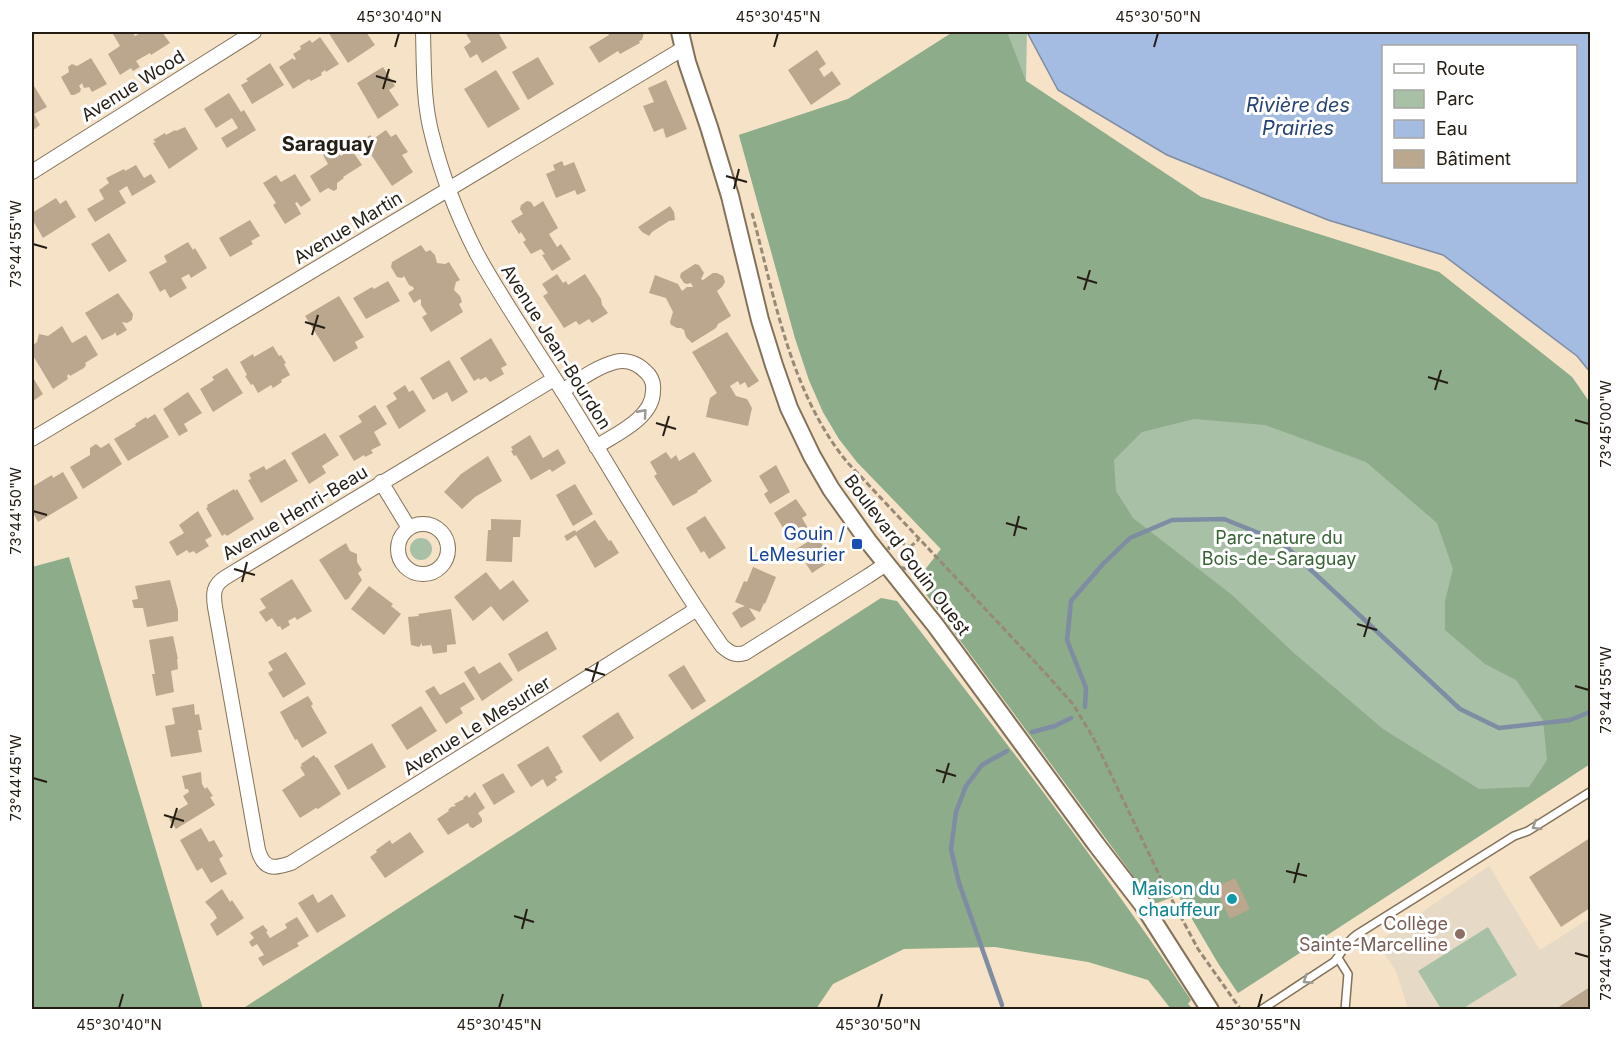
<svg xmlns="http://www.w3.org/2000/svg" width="1622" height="1041" viewBox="0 0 1622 1041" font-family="Inter,sans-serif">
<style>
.education{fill:#e6dac6}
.green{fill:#a8c0a6}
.forest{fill:#8dac89;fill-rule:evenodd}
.water{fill:#a5bce2;stroke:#7e8ca4;stroke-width:1.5;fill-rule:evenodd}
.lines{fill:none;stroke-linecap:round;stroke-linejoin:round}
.stream{stroke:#7e8ca4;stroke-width:4.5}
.building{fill:#baa78d}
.service-casing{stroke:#837259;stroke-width:10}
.minor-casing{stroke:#837259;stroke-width:16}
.tertiary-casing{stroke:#837259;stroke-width:20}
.path{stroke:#978976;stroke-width:3;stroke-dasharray:6 3;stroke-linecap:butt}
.service{stroke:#fff;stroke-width:7}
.minor{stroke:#fff;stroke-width:14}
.tertiary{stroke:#fff;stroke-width:16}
.oneway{stroke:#9c9995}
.ticks{fill:none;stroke:#241d13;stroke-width:2}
.transit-dot{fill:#1a4fb4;stroke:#fff;stroke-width:2}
.culture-dot{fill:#0f9aa8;stroke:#fff;stroke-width:2}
.education-dot{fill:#8d6e63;stroke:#fff;stroke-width:2}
.labels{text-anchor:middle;stroke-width:6;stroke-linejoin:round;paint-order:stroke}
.street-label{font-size:18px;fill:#241d13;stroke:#fff}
.transit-label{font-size:18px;fill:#164399;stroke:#fff;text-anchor:end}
.park-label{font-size:18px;fill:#366333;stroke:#fff}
.culture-label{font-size:18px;fill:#0d838f;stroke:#fff;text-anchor:end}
.education-label{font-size:18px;fill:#785e54;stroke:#fff;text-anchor:end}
.water-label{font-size:20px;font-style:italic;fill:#274374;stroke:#fff}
.neighbourhood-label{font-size:20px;font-weight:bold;fill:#241d13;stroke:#fff}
.neatline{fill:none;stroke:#241d13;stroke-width:2}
.ticks-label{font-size:15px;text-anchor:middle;fill:#241d13}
</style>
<rect width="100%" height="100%" fill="#f6e2c7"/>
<path class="education" d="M1489 866 1540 950 1587 920 1590 926V1009H1408L1396 971 1377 943Z"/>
<path class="green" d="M953 32H1027L1026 81 1201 197 1439 272 1572 377 1590 403V764L1238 993 1218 963 1178 895 1154 904 918 583 921 575 941 549 857 462 839 439 823 412 809 380 795 338 739 135 848 99Z
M410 549a11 11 0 1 1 22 0a11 11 0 1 1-22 0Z
M1488 927 1517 975 1462 1009H1441L1418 971Z"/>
<path class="forest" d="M953 32H1007L1026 81 1201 197 1439 272 1572 377 1590 403V764L1238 993 1218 963 1178 895 1154 904 918 583 921 575 941 549 857 462 839 439 823 412 809 380 795 338 739 135 848 99ZM1194 419 1265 425 1366 462 1437 523 1453 569 1445 601V630L1485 664 1516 680 1543 720 1547 760 1529 787 1479 789 1383 729 1295 654 1232 595 1133 518 1116 491 1114 460 1142 432Z
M69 557 203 1009H32V567Z
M881 598 897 601C998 732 1100 863 1191 1000L1188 1004 1193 1009H1171L1148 980 1088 962 995 947 904 949 833 984 816 1009H242Z"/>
<path class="water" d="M1027 32H1590V372L1577 356 1443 255 1328 220 1167 155 1058 90ZM1384 46H1576V182H1384Z"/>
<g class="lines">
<path class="stream" d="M1085 707 1086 688 1067 640 1071 601 1103 564 1130 538 1172 520 1224 519 1281 542 1460 709 1499 728 1570 720 1590 712
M1032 732 1055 726 1071 718
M1002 1005 959 883 951 849 956 812 966 786 982 765 1007 751"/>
</g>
<path class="building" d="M117 32H132L135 36 143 32H162L170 43 151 55 150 53 136 61 140 67 133 71 131 68 120 75 108 54 120 46 113 34Z
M328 32H366L375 45 348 63Z
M465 32H498L507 48 482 63 477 54 470 58 464 47 471 42Z
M607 32H644L642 40 639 41 640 43 620 54 618 51 599 63 589 47 609 35Z
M320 37 339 64 326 72 325 70 321 73 322 75 311 81 309 79 293 89 279 67 293 58 294 60 296 59 293 54 301 49 300 46 310 40 312 43Z
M817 50 826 64 819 69 824 77 832 71 841 84 811 105 788 70Z
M538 57 554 84 528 100 512 72Z
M91 58 107 84 92 92 89 87 84 88 82 83 79 86 81 89 80 92 74 95H71L61 77 69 72 68 67 72 64 77 66Z
M270 63 284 85 252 104 241 85 248 81 246 79Z
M383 67 395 86 389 90 399 105 378 119 357 83Z
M496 70 520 109 488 128 464 89Z
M666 80 687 129 666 138 663 128 654 132 643 106 654 102 648 88Z
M34 86 47 107 34 114 40 125 32 131V87Z
M229 93 241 112 244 110 256 130 227 148 221 138 238 128 232 118 216 128 204 109Z
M185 127 198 149 169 169 153 143 156 142 153 140 165 133 166 135 175 130 176 131Z
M386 130 391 137 396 134 408 152 402 155 413 172 392 186 362 141 370 135 373 139Z
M334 147 341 156 351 149 362 165 343 177 344 178 337 183V189L334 191 328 188 320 193 310 176 328 164 323 155Z
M562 161 564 166 574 162 586 191 577 195 575 190 556 198 546 174 555 170 553 165Z
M136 165 144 178 151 174 156 182 132 196 127 186 119 191 126 203 95 222 87 209 104 199 99 190 109 183 106 178 124 169 125 171Z
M295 174 311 200 301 207 297 202 295 203 301 214 285 224 273 205 276 203 263 183 276 175 281 182Z
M56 198 60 204 66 200 76 217 43 238 32 219V213Z
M527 201 531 202 534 207 543 201 558 228 549 234 557 247 561 244 571 259 552 271 542 255 545 254 541 249 531 254 523 242 526 240 521 232 519 234 511 221 523 214 520 209 521 205Z
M670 206 674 212 675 220 669 221 652 232 649 236 642 232 638 227Z
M250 220 260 236 251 241 253 244 230 257 219 238Z
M109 233 127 261 109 272 91 244Z
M188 242 193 250 195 248 207 268 191 278 189 274 181 278 187 288 170 298 165 289 160 292 149 272 167 262 164 256Z
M421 245 426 252 430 250 435 255 437 263 445 264 449 262 460 280 456 282 454 290 460 296 462 302 459 304 463 312 431 332 422 317 427 314 421 305V300L420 299 414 303 408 293 414 289 413 287 409 285 404 276 402 278 397 277 391 267 392 262Z
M695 264 699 265 704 273 701 279 703 280 713 273H717L723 276 725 282 722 287 717 291 731 316 718 324 716 328 692 343 686 337 684 330 681 328H677L671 325 670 322 673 312 666 298 649 293 655 275 678 284 682 291 687 287H693L691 283 687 284 684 283 680 277 681 273Z
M557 274 563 283 566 281 568 285 585 274 601 299 602 305 608 313 592 323 589 319 579 325 576 321 564 328 543 296 548 293 542 284Z
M388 281 400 301 366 319 353 298 372 287 374 289Z
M118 293 133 314 132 320 127 323 122 322 127 330 117 336 115 332 114 334 102 340 85 313Z
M339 296 364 337 355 342 358 348 334 362 305 316Z
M62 326 72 343 86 335 98 355 85 363 86 365 84 368 70 376 69 374 67 376 68 379 53 389 32 354V346L37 342 39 334 48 336Z
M727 332 759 381 748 388 745 382 740 385 738 381 730 386 736 396 747 399 752 408 748 426 706 417 710 398 717 393 692 352Z
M491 338 507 365 501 368 504 374 490 382 486 377 480 380 479 378 474 381 460 358Z
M273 346 279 356 281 355 286 363 284 364 290 375 281 380 282 382 273 388 271 385 258 393 253 384 251 385 245 376 247 375 240 362 253 354 254 357Z
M449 360 468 392 452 402 447 392 433 400 420 378Z
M227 368 243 393 213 412 200 389 214 380 212 377Z
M32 376 43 394 33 401 32 399Z
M405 385 409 392 413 390 426 411 399 429 386 406 397 399 393 393Z
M188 392 202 413 184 424 188 431 179 436 163 409Z
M375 405 387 424 374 432 381 445 371 450 373 453 365 457 364 455 354 461 339 436 362 422 358 416Z
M155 414 169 437 128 461 114 439 136 426 135 424 146 417 147 419Z
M325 433 339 455 322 466 326 473 309 484 291 453Z
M530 435 543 458 558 449 566 463 552 472 550 469 531 480 516 455 514 456 511 451 513 450 511 447Z
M109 443 122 464 83 489 70 467 90 455V448L96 444 101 448Z
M666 452 671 459 676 455 679 461 694 452 712 481 697 491 698 492 673 506 654 476 657 474 650 462Z
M488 456 502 481 475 497 462 509 444 492 461 474Z
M285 459 298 481 261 503 248 480 251 479 249 474 264 466 266 470Z
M776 465 790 492 770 504 764 494 768 491 759 476Z
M63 472 78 498 38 522 32 511V487L52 475 53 478Z
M575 484 593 514 573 526 556 495Z
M234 489 235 491 237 489 254 519 227 536 225 534 222 536 206 508 208 507 207 505Z
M796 499 807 515 802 518 809 530 791 541 774 513Z
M198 511 212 536 205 540 209 546 196 554 194 551 189 553 187 550 177 556 169 542 184 533 179 525Z
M705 516 726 548 709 559 704 551 701 553 686 528Z
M491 519 521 520 520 537H513L512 562 486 561 488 530H491Z
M595 520 609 541 611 540 619 553 595 568 576 535 567 541 564 536 575 530 576 532Z
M817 536 826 551 829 549 835 558 812 573 803 559 796 563 790 553Z
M346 543 350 551 357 554V562L362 570 358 573 362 580 348 599 345 600 319 560Z
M753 567 776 577 765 604 764 603 760 612 749 608 756 619 741 628 732 613 739 608 745 606 735 602 744 581 747 582Z
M486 572 500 590 513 580 529 601 503 621 491 606 473 621 454 597Z
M292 579 312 611 297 620 295 617 288 621 290 625 282 630 280 626 278 627 272 618 266 622 259 612 266 608 260 599Z
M170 580 178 610V621L147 627 143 608H134L132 600 138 599 135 586Z
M369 586 393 604 391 606 401 614 384 635 351 609Z
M451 609 456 644 447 645V652L433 654 431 645 422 646V643L419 647 411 645 408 617 419 616 418 614Z
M547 631 557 649 518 672 508 654Z
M173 636 178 659H177L178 669 171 671 174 692 156 696 152 674H155L149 640Z
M286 652 306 684 283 698 268 673 273 670 268 662Z
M500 662 513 680 482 701 464 672 474 666 479 674Z
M684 665 706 701 692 710 668 675Z
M464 682 475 699 460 708 463 713 446 724 425 691 434 686 440 695Z
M308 696 313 704 311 706 327 733 302 748 297 739 295 740 280 712Z
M194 704 195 715 199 714 202 730H198L202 752 171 757 165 726 175 724 172 708Z
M421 706 437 731 407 750 391 725Z
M618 712 634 738 600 762 582 736Z
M372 743 386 767 348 790 334 766Z
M548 746 561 768H560L563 772 555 777 557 780 547 787 543 779 531 787 517 765Z
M314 755 316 758 317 757 341 794 318 809 316 808 300 818 282 790 305 775 300 767 302 766 301 764Z
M201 772 202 784 205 789 207 787 213 796 210 797 215 805 176 829 169 819 177 814 175 812 188 804 183 796 189 792 188 789H185L182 776Z
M503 773 515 792 494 805 482 785Z
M475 792 485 808 478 813 482 819V822L473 828 470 827 468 823 448 835 437 819 449 811 448 810 451 807 456 806 454 804 464 799 463 798 467 795 469 798Z
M201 828 209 842 214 840 223 856 219 859 227 874 211 883 202 868 197 871 180 840Z
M410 832 424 852 385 878 370 857 377 852 376 850 390 840 392 844Z
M1590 838V908L1561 927 1529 877Z
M1235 878 1250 909 1230 919 1215 888Z
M222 889 230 902 232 900 244 918 217 936 210 924 217 918 213 911 205 902Z
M313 894 318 903 332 894 346 916 317 933 298 903Z
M297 917 309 936 297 943 299 946 263 966 258 958 264 955 257 944 252 947 249 942 254 938 250 933 263 925 268 931 266 932 270 938 287 928 285 924Z
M1590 987V1010H1554Z"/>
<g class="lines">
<g class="service-casing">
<path id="service" d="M1338 958 1348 974 1345 1010
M1261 1010 1334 962C1342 953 1346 942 1356 935L1514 836 1528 831 1590 792"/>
</g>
<g class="minor-casing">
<path id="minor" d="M423 32C424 66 423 102 432 135 442 176 458 217 477 254 504 303 538 352 568 400 619 482 667 567 722 646 730 653 735 656 745 653L868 576 886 564
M32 172 254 32
M554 379 226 577C213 585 213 593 215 607L258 850C264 870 274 869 291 863L697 609
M562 391C578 381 596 367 615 362 626 359 637 363 645 371 651 376 654 383 653 391 653 418 616 434 596 447
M32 439 684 48
M381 482 409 528
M398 549a25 25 0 1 1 50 0a25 25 0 1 1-50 0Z"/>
</g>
<g class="tertiary-casing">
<path id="tertiary" d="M680 32 687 62 709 127 730 196 760 320 774 365 789 408 812 456 831 489 868 541 936 626 1096 844 1143 905 1210 1010"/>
</g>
<path class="path" d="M752 213C775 298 790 392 847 462L1037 664 1073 704 1094 739 1164 885 1198 949 1241 1010
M899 543C916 545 916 557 907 569L886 564 889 547Z
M910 547 919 539"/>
<use href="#service" class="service"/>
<use href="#minor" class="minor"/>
<use href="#tertiary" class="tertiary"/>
</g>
<defs><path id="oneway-chevron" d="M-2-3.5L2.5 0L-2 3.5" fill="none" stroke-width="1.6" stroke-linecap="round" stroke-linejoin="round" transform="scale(1.5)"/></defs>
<g class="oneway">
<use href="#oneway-chevron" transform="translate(643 413) rotate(-48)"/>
<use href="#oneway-chevron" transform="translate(1536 826) rotate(149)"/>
<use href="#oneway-chevron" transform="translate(1307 980) rotate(147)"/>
</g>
<path class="ticks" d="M395 47 399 33M774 47 778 33M1154 47 1158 33M376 76 396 82M383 89 389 69M726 176 747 182M734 189 739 169M33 244 47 248M1077 277 1097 283M1084 290 1090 270M305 322 325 328M312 335 318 315M1428 377 1448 383M1435 390 1441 370M1575 420 1589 424M656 423 676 429M663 436 669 416M33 511 47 515M1006 523 1027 529M1014 536 1019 516M234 569 255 575M242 582 247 562M1357 624 1377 630M1364 637 1370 617M585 669 605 675M592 682 598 662M1575 686 1589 690M936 770 956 776M33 778 47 782M943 783 949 763M164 815 184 821M171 828 177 808M1286 871 1307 876M1294 883 1299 863M514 916 534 922M522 929 527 909M1575 953 1589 957M119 1008 123 994M499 1008 503 994M878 1008 882 994M1258 1008 1262 994"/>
<rect class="transit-dot" x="851" y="538" width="12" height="12" rx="3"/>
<circle class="culture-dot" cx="1232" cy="899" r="6"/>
<circle class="education-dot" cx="1460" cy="934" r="6"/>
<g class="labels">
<g class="street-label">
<text transform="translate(133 86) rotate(-32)" y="6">Avenue Wood</text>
<text transform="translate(348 228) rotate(-31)" y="6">Avenue Martin</text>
<text transform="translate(556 347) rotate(58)" y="6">Avenue Jean-Bourdon</text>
<text transform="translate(295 513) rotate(-31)" y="6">Avenue Henri-Beau</text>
<text transform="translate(907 555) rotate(53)" y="6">Boulevard Gouin Ouest</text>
<text transform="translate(477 726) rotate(-32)" y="6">Avenue Le Mesurier</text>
</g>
<g class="transit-label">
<text x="845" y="540">Gouin /<tspan x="845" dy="21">LeMesurier</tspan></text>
</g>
<g class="park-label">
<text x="1279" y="544">Parc-nature du<tspan x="1279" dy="21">Bois-de-Saraguay</tspan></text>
</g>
<g class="culture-label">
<text x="1220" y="895">Maison du<tspan x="1220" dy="21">chauffeur</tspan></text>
</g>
<g class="education-label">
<text x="1448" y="930">Collège<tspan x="1448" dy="21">Sainte-Marcelline</tspan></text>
</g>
<g class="water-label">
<text x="1298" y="112">Rivière des<tspan x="1298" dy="23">Prairies</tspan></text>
</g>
<g class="neighbourhood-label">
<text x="328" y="151">Saraguay</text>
</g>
</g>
<rect width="1622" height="1041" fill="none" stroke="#ffffff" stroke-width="66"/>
<rect x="1382" y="45" width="195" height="138" fill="#ffffff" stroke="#a7a5a1" stroke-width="1.5"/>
<rect x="1394" y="64" width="30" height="9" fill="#ffffff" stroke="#a7a5a1" stroke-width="1.5"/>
<text x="1436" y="75" font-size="18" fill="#241d13">Route</text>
<rect x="1394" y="90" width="30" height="18" fill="#a8c0a6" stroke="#a7a5a1" stroke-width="1.5"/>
<text x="1436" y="105" font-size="18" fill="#241d13">Parc</text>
<rect x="1394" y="120" width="30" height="18" fill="#a5bce2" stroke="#a7a5a1" stroke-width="1.5"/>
<text x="1436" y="135" font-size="18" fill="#241d13">Eau</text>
<rect x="1394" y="150" width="30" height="18" fill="#baa78d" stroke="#a7a5a1" stroke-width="1.5"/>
<text x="1436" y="165" font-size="18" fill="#241d13">Bâtiment</text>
<rect x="33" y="33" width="1556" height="975" class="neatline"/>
<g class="ticks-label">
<text x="399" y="22">45°30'40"N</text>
<text x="778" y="22">45°30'45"N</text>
<text x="1158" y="22">45°30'50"N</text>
<text transform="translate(16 244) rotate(-90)" y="5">73°44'55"W</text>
<text transform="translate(1606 424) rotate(-90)" y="5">73°45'00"W</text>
<text transform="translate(16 511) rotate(-90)" y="5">73°44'50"W</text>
<text transform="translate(1606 690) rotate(-90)" y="5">73°44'55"W</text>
<text transform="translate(16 778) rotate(-90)" y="5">73°44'45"W</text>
<text transform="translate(1606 957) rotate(-90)" y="5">73°44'50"W</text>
<text x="119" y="1030">45°30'40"N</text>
<text x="499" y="1030">45°30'45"N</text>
<text x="878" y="1030">45°30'50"N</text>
<text x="1258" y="1030">45°30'55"N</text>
</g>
</svg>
